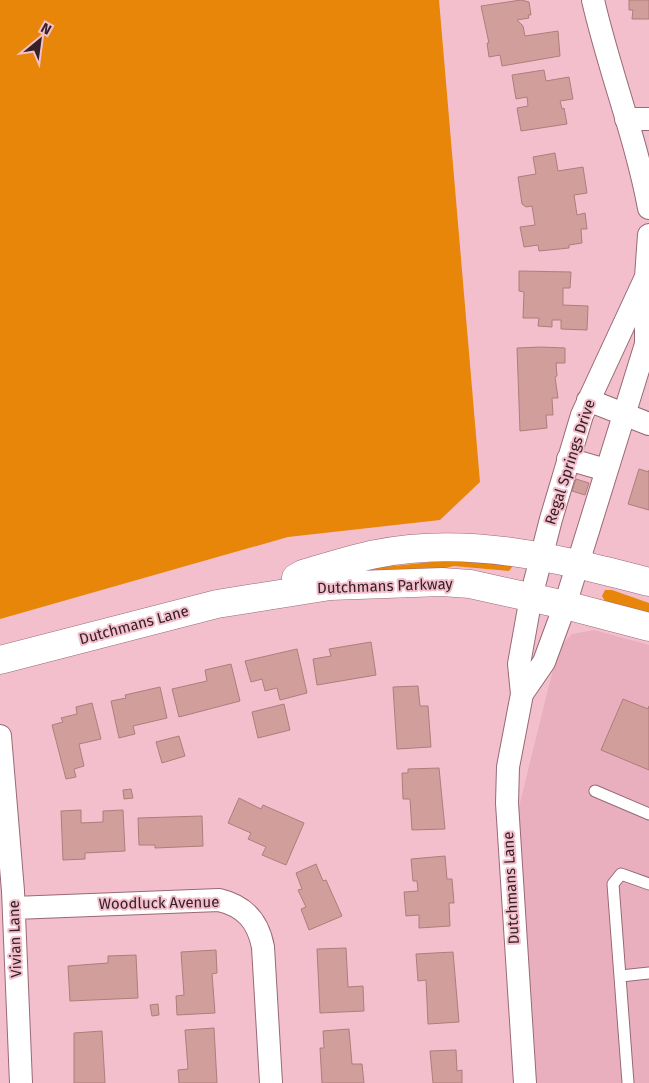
<svg xmlns="http://www.w3.org/2000/svg" width="649" height="1083" viewBox="0 0 649 1083" font-family="'Fira Sans',sans-serif">
<style>
.built{fill:#e9afbe}
.green{fill:#e78608}
.building{fill:#d19e9b;stroke:#ae7d7b}
.lines{fill:none;stroke-linecap:round;stroke-linejoin:round}
.lane-casing{stroke:#986976;stroke-width:13}
.street-casing{stroke:#986976;stroke-width:24}
.secondary-casing{stroke:#986976;stroke-width:29}
.lane{stroke:#fff;stroke-width:11}
.street{stroke:#fff;stroke-width:22}
.secondary{stroke:#fff;stroke-width:28}
.labels{text-anchor:middle;stroke-width:4;stroke-linejoin:round;paint-order:stroke}
.street-label{font-size:15px;fill:#352127;stroke:#f3bfcc}
</style>
<rect width="100%" height="100%" fill="#f3bfcc"/>
<path class="built" d="M594 630 649 645V1083H535L517 815 558 649 572 634Z"/>
<path class="green" d="M0 0H439L480 482 440 520 288 537 0 619Z
M441 561 509 563 512 567 509 571 454 566 421 574 335 575 375 568Z
M605 590H612L649 603V617L606 603 602 596Z"/>
<path class="building" d="M521 0 529 2 531 15H528L529 18 517 20 523 26 525 36 558 31 560 56 502 66 500 55 489 57 487 43H489L481 6Z
M629 0H649V19H632L633 10H629Z
M544 70 546 81 569 77 573 99 560 101 562 109 564 108 567 124 521 131 517 108 528 106 527 97 516 99 512 75Z
M555 153 558 171 583 167 587 193 574 195 577 215 585 213 587 229H581L582 243 569 245V248L539 251 538 245 524 247 520 227 535 225 532 206 526 207 522 204 518 177 536 174 533 157Z
M519 271 571 272 570 288H563V305L588 306 587 330 561 329V320H552V327L538 326 539 318H523L524 292 519 291Z
M541 347 565 348V363H556L557 376 555 377 558 398H552L553 415H546L547 428 520 431 517 348Z
M639 469 649 472V470V510L628 504Z
M576 479 589 483 585 495 572 491Z
M371 642 376 675 317 685 313 659 331 656 329 649Z
M297 649 307 693 280 700 277 688 265 691 262 679 251 682 245 661Z
M231 664 240 701 179 717 172 689 207 681 205 670Z
M418 686 420 706H428L431 747 397 749 393 687Z
M160 687 167 718 133 726 135 734 119 738 111 701 126 698 125 695Z
M623 699 648 709 649 706V770L601 750Z
M92 703 101 739 79 744 84 766 74 769 76 777 66 779 52 725 63 722 61 718 77 714 76 707Z
M284 704 290 730 258 738 252 712Z
M179 736 185 756 162 763 156 742Z
M439 768 445 829 412 830 410 799H403L402 773H408V769Z
M131 789 133 798 124 799 123 790Z
M239 798 261 809 263 805 304 823 286 865 262 855 266 847 248 839 251 833 228 823Z
M81 810V823L103 822V811L123 810 125 851 85 853V859L63 860 61 811Z
M202 816 203 846 155 848V845H139L138 818Z
M445 856 447 879H452L454 903H449L450 926 419 928V915L406 916 404 892 418 891 417 881H413L411 859Z
M316 864 323 881 326 880 342 916 309 930 301 909 306 907 298 890 302 889 296 873Z
M346 948 348 987 363 986 364 1011 320 1013 317 949Z
M216 950 217 973 212 974 215 1013 177 1015 176 996 184 995 181 952Z
M453 952 459 1022 428 1024 426 980 418 981 416 954Z
M136 955 138 998 70 1001 68 966 108 963V956Z
M158 1004 159 1015 152 1016 150 1005Z
M214 1028 217 1083H179L178 1070 188 1069 185 1030Z
M349 1029 352 1064H362L364 1083H322L320 1048H324L323 1031Z
M102 1031 105 1083H74V1033Z
M456 1050 457 1071 462 1070V1083H433L430 1051Z"/>
<g class="lines">
<g class="lane-casing">
<path id="lane" d="M595 791 649 814
M621 976 649 973
M628 1083 613 884 621 874 649 884"/>
</g>
<g class="street-casing">
<path id="street" d="M593 0C609 70 636 138 649 208
M626 119H649
M588 400 649 424
M568 459 606 470
M522 694 544 662 565 605 646 344V277L649 235
M0 736 13 891 21 1083
M14 908 219 900C245 906 258 921 263 947L271 1083
M525 1083 507 803 508 767 522 694 519 664 531 597 551 519 582 415 646 277"/>
</g>
<g class="secondary-casing">
<path id="secondary" d="M296 578 303 574C327 567 351 559 376 554 468 535 560 559 649 582
M0 660 217 604 330 586 442 582 470 584 565 605 649 627"/>
</g>
<use href="#lane" class="lane"/>
<use href="#street" class="street"/>
<use href="#secondary" class="secondary"/>
</g>
<g class="labels">
<g class="street-label">
<text transform="translate(570 462) rotate(-72)" y="5">Regal Springs Drive</text>
<text transform="translate(385 586) rotate(-2)" y="5">Dutchmans Parkway</text>
<text transform="translate(134 625) rotate(-15)" y="5">Dutchmans Lane</text>
<text transform="translate(511 888) rotate(-93)" y="5">Dutchmans Lane</text>
<text transform="translate(159 903) rotate(-1)" y="5">Woodluck Avenue</text>
<text transform="translate(15 939) rotate(-92)" y="5">Vivian Lane</text>
</g>
</g>
<g transform="translate(40 40) rotate(29)" stroke="#f3bfcc" stroke-width="4" paint-order="stroke">
<path d="M0-4L9 19L0 12L-9 19Z" fill="#352127"/>
<text y="-8" font-size="14" font-weight="bold" text-anchor="middle" fill="#352127">N</text>
</g>
</svg>
